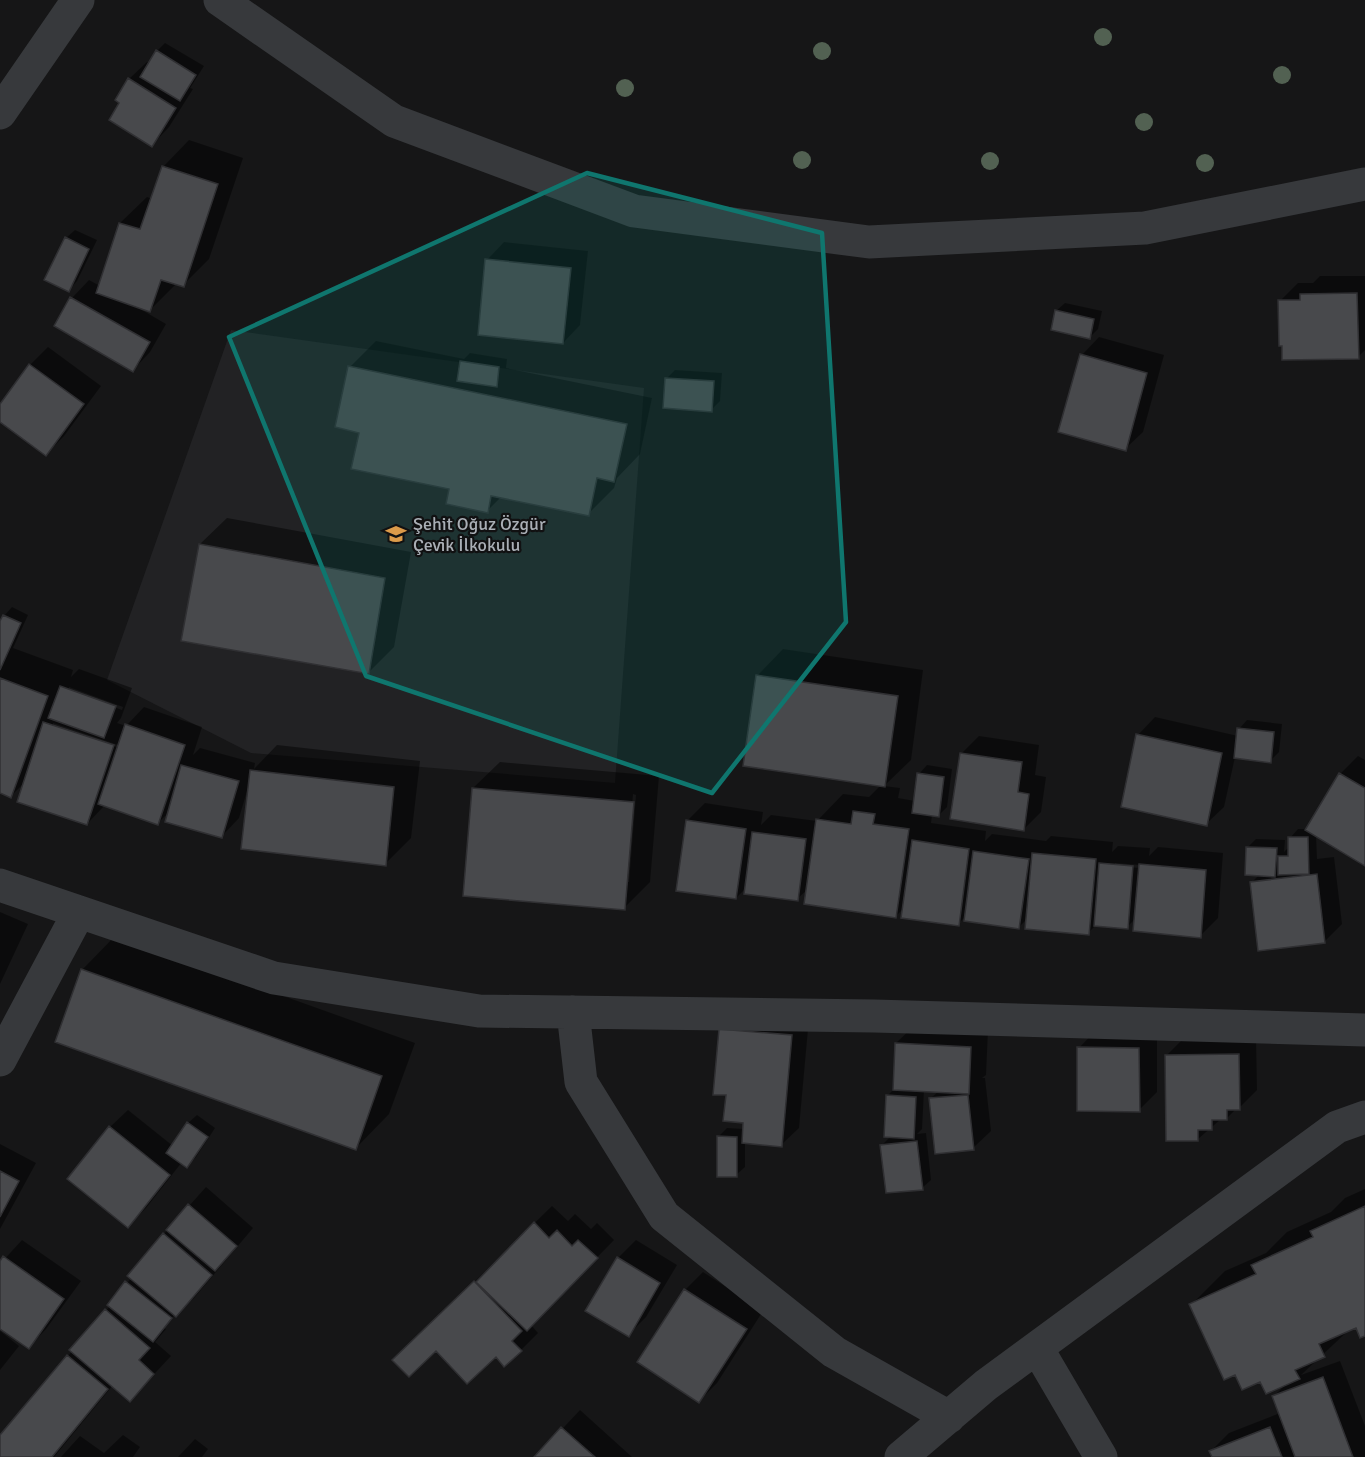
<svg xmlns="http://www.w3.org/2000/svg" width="1365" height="1457" viewBox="0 0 1365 1457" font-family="Signika,sans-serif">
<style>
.built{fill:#222224}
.shadow{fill:#0007;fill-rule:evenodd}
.building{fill:#48494c;stroke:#303033;stroke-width:1.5}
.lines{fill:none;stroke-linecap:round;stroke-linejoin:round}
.minor{stroke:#37393c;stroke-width:33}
.tree{fill:#526152}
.marked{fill:#0f766e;fill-opacity:0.2;stroke:#0f766e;stroke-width:4.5;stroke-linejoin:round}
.labels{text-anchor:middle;stroke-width:4.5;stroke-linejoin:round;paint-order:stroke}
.poi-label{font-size:18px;fill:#aaafb6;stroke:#111112;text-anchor:start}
</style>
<rect width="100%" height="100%" fill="#161617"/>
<path class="built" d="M231 330 644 388 615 783 251 753 107 680Z"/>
<path class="shadow" d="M165 43 204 66 190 88 193 89 169 127 152 145 129 79 147 62 150 63 157 51Z
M189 140 243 158 209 259 183 285 177 283 150 310 135 306 166 324 150 352 133 370 56 326 72 298 89 280 100 286 120 223 147 197 152 199 163 167Z
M75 230 97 240 77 281 69 290 66 238Z
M504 242 588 251 580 325 563 343 487 260Z
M1320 276H1365V350L1358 357 1280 301 1298 283H1313Z
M1065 303 1102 311 1098 329 1090 337 1056 311Z
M1099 337 1164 355 1143 432 1125 449 1082 355Z
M376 341 464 359 470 353 507 359 506 368 652 398 640 454 617 478 614 488 588 514 501 497 487 511 360 431 350 367Z
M48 347 101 386 64 436 46 454 0 420V407L30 365Z
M675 370 722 373 720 401 711 410 666 379Z
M227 518 411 552 394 647 368 673 200 544Z
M12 607 28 615 13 648 73 670 71 677 79 669 132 688 121 718 117 723 126 726 144 707 202 727 193 755 200 748 255 763 254 769 277 745 420 761 411 838 385 864 247 791 239 818 222 836 170 811 158 823 105 805 87 824 25 782 11 796 0 792V624L4 616ZM69 687 123 707 122 710 69 691ZM53 723 121 746 120 748 53 727Z
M783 649 923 670 911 760 884 786 900 788 898 798 915 801 919 774 927 765 952 769 947 807 938 816 932 815 931 823 986 831 985 841 992 834 1046 841 1051 836 1113 842 1112 852 1118 846 1150 848 1149 856 1158 847 1223 853 1218 918 1200 936 1136 918 1127 927 1097 924 1088 933 1027 919 1019 927 966 916 958 924 904 908 895 917 807 890 797 899 747 887 736 898 687 821 705 803 763 812 761 825 771 815 817 821 843 794 869 797 881 785 757 676ZM1115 863 1140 865V868L1115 866Z
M1155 717 1238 736 1239 729 1247 720 1282 724 1279 752 1270 761 1235 757 1224 807 1206 824 1138 735Z
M979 736 1039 745 1035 775 1046 777 1041 812 1023 830 962 753Z
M1358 756 1365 760V865L1316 835 1317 859 1334 857 1342 924 1325 941 1251 883 1260 874 1248 847 1256 839 1285 840 1284 852 1288 848 1290 838 1298 829H1307L1340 774Z
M500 762 659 776 650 882 624 908 473 788ZM633 794 636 795 629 882H626Z
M0 912 28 924 0 984Z
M115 936 415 1043 389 1114 356 1148 82 970Z
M809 1018 799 1128 781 1145 745 1142V1167L736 1175 718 1137 727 1128 744 1129 745 1121 721 1030Z
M914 1026 988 1030 986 1075 982 1078H985L991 1131 973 1148 931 1098 939 1091 924 1090 922 1129 917 1134 926 1133 931 1180 922 1188 882 1145 891 1136 887 1096 894 1089 896 1043Z
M1096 1030 1157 1031V1092L1139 1110 1079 1048Z
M1256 1037 1257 1090 1239 1108H1237L1226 1119H1221L1198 1139 1166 1056 1184 1038Z
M128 1110 173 1146 188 1123 197 1115 215 1128 196 1157 187 1166 182 1162 146 1208 128 1226 110 1127Z
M0 1144 36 1163 0 1229Z
M206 1187 253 1228 194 1298 175 1314 164 1328 166 1329 155 1342 171 1356 130 1400 113 1385 54 1457H0V1437L110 1306 164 1234Z
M1365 1189V1335L1357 1326 1351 1328 1301 1375 1340 1361 1365 1426V1457H1213L1211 1451 1229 1433 1280 1413 1274 1396 1287 1383 1261 1380 1236 1373 1191 1305 1225 1271 1266 1253 1287 1232 1331 1212 1345 1198Z
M552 1206 568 1221 575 1214 591 1229 597 1223 614 1240 531 1325 538 1333 521 1350 496 1355 436 1349 412 1343Z
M22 1240 81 1281 46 1329 29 1347 0 1327V1264Z
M636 1240 677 1265 646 1317 628 1335 618 1258Z
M703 1272 763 1311 717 1383 699 1401 639 1362 685 1290Z
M0 1331 19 1346 0 1370Z
M580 1410 632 1457H536Z
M123 1435 140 1447 133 1457H61L80 1436 104 1453Z
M195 1439 208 1449 202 1457H178Z"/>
<path class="building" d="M156 50 196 75 180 101 140 77Z
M128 78 176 108 152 147 109 120 119 103 115 100Z
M162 166 218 184 184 287 161 280 150 312 96 293 119 223 140 229Z
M65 237 89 249 69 292 44 280Z
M485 259 571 268 563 344 478 335Z
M1357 293 1359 359 1282 360V346H1279L1278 300H1300V294Z
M70 297 150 342 133 372 54 326Z
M1055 310 1094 319 1090 339 1051 330Z
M1080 354 1147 373 1126 451 1058 432Z
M460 361 499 367 497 387 457 381Z
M29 364 84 404 46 456 0 422V404Z
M348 366 627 424 614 482 597 478 589 516 491 496 488 513 446 504 449 489 351 469 359 433 335 427Z
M665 378 714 381 712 412 663 408Z
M199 544 385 578 369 674 181 641Z
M3 615 21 623 0 670V621Z
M756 675 898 696 885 787 743 766Z
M0 678 48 696 11 798 0 793Z
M60 686 116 706 104 738 48 718Z
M43 722 114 745 87 825 17 802Z
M125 724 185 745 158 825 98 804Z
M1237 728 1274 732 1271 763 1234 758Z
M1136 734 1222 753 1207 826 1121 807Z
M960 753 1022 762 1018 792 1029 794 1024 831 950 819Z
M181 765 239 781 222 838 165 822Z
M250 770 394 787 386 866 241 849Z
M917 773 944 777 939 817 912 813Z
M1339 773 1365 788V866L1305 830Z
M472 788 634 802 625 910 463 896Z
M853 811 875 814 873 824 909 829 896 918 804 904 816 819 851 824Z
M686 820 746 829 736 899 676 891Z
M752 832 806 839 798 901 744 894Z
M1288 837H1308L1309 874 1278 875V856H1288Z
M912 840 969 849 959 926 901 918Z
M1246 847 1277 848 1275 877 1245 875Z
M973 851 1029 859 1019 929 964 921Z
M1032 853 1096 859 1089 935 1025 929Z
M1099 863 1133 866 1128 929 1094 926Z
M1139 864 1206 870 1201 938 1133 931Z
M1317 874 1325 943 1258 951 1250 882Z
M81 969 382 1076 356 1150 55 1042Z
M719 1029 792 1035 782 1147 742 1143 743 1123 723 1121 726 1095H713Z
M895 1043 971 1047 969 1094 893 1090Z
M1077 1047 1139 1048 1140 1112 1077 1111Z
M1239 1054 1240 1110H1227V1120H1212V1130H1198V1141H1166L1165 1055Z
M886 1095 916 1097 914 1139 884 1137Z
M968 1095 974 1150 935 1154 929 1098Z
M187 1122 208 1137 187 1168 166 1153Z
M109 1126 170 1175 128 1228 67 1179Z
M717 1136 737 1137V1177H717Z
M917 1141 923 1190 886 1193 880 1145Z
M0 1171 19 1181 0 1217Z
M188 1204 237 1246 215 1271 166 1230Z
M1365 1206V1336L1360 1338 1356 1328 1319 1344 1325 1357 1295 1370 1300 1379 1266 1394 1260 1382 1242 1390 1235 1375 1224 1380 1189 1304 1256 1274 1251 1265 1313 1237 1310 1231Z
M534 1222 549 1238 557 1230 572 1246 578 1240 598 1258 527 1331 476 1282Z
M163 1233 212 1275 176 1317 127 1276Z
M3 1256 64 1299 29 1349 0 1329V1261Z
M617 1257 660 1283 629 1337 585 1311Z
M125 1281 172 1318 153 1342 107 1305Z
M474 1281 522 1331 512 1341 522 1351 504 1367 496 1357 467 1384 436 1351 409 1377 392 1360Z
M684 1289 747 1329 699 1403 637 1362Z
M105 1309 150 1348 139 1360 154 1374 130 1402 69 1350Z
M67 1355 108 1389 52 1457H0V1435Z
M1323 1377 1353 1457H1295L1272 1396Z
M561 1427 595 1457H534Z
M1270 1427 1282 1457H1212L1209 1451Z"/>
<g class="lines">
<path class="minor" d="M220 0 394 121 634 211 869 242 1145 228 1365 184
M0 113 78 0
M0 885 274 978 479 1011 874 1016 1365 1030
M573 1012 581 1082 664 1216 834 1352 949 1417
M0 1060 79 912
M1037 1348 1101 1457
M901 1457 986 1385 1337 1127 1365 1117"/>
</g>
<g class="tree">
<circle cx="1103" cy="37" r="9"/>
<circle cx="822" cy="51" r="9"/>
<circle cx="1282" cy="75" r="9"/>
<circle cx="625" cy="88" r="9"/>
<circle cx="1144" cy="122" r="9"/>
<circle cx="802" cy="160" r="9"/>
<circle cx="990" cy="161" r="9"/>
<circle cx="1205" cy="163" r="9"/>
</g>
<path class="marked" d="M587 173 822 233 846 622 712 793 366 676 229 337Z"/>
<defs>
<g id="school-bare" transform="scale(1.62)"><path d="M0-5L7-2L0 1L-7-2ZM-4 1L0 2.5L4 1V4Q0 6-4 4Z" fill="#dc9b4a" stroke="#111112" stroke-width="2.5" paint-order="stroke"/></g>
</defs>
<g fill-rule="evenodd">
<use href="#school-bare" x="396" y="534"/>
</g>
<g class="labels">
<g class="poi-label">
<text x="413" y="530">Şehit Oğuz Özgür<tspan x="413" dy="21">Çevik İlkokulu</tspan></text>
</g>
</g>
</svg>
